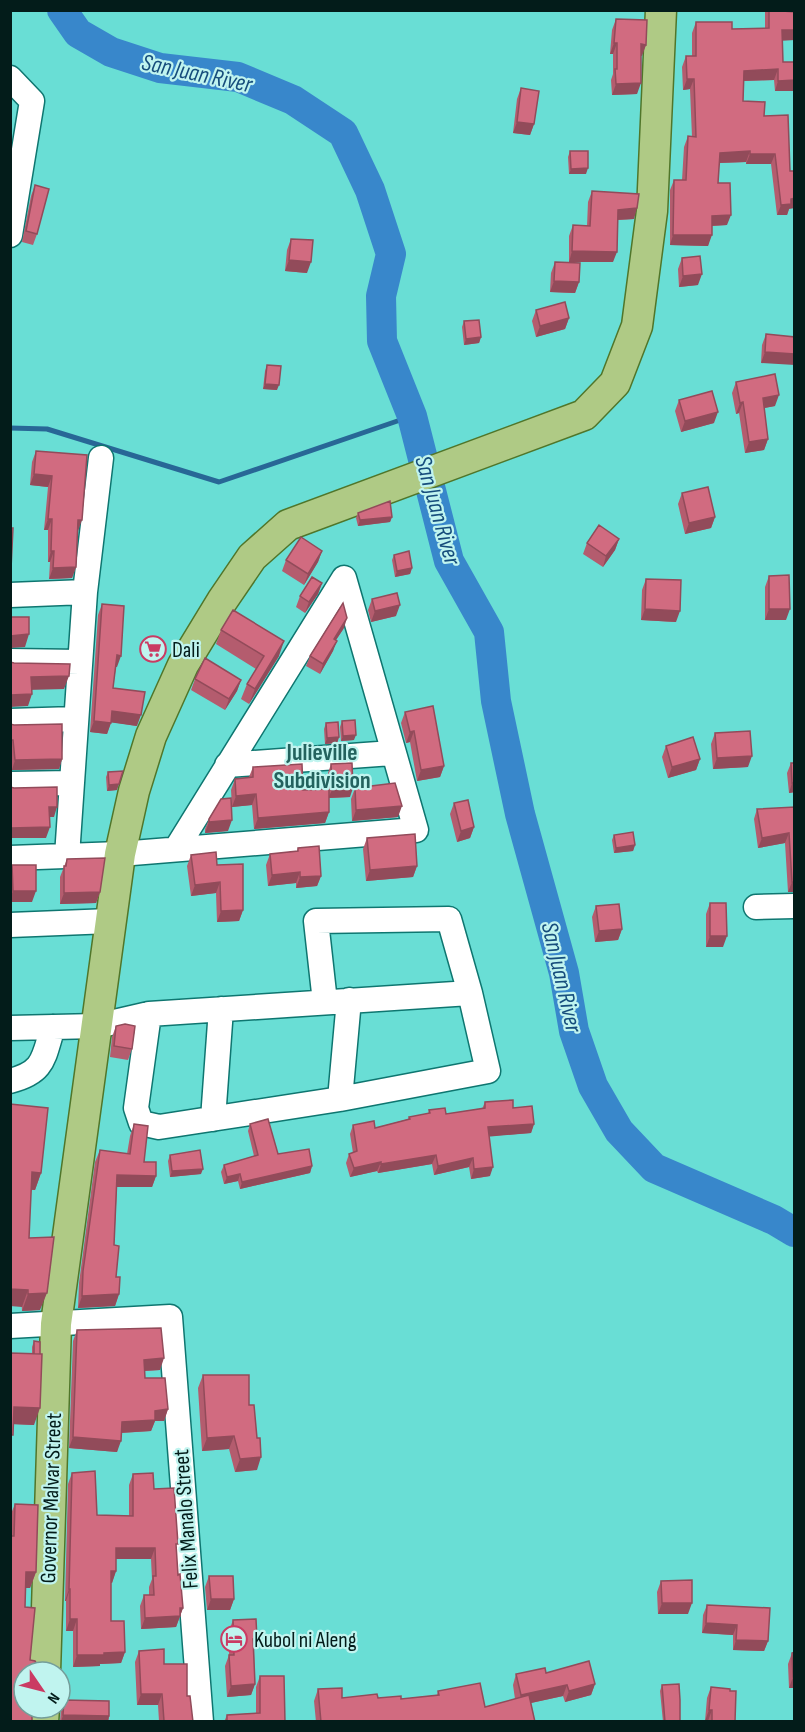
<svg xmlns="http://www.w3.org/2000/svg" width="805" height="1732" viewBox="0 0 805 1732" font-family="'Sofia Sans Condensed',sans-serif">
<style>
.lines{fill:none;stroke-linecap:round;stroke-linejoin:round}
.stream{stroke:#286796;stroke-width:5}
.river{stroke:#3887cb;stroke-width:30}
.minor-casing{stroke:#0e7670;stroke-width:27}
.major-casing{stroke:#50762a;stroke-width:33}
.minor{stroke:#fff;stroke-width:24}
.major{stroke:#afca85;stroke-width:30}
.wall{fill:#b45c6e}
.shaded-wall{fill:#924b5a}
.building{fill:#d16b80;stroke:#924b5a;stroke-width:1.5}
.labels{text-anchor:middle;stroke-width:4.5;stroke-linejoin:round;paint-order:stroke}
.poi-label{font-size:22px;fill:#031c1a;stroke:#c0f4ef;text-anchor:start}
.street-label{font-size:22px;fill:#031c1a;stroke:#c0f4ef}
.water-label{font-size:24px;font-style:italic;fill:#164d7c;stroke:#c0f4ef}
.neighbourhood-label{font-size:24px;font-weight:bold;fill:#23625e;stroke:#c0f4ef}
</style>
<rect width="100%" height="100%" fill="#69ded5"/>
<g class="lines">
<path class="stream" d="M10 428 47 429 219 482 412 416"/>
<path class="river" d="M62 10 78 33 111 52 160 68 238 77 293 100 343 133 370 190 391 254 381 296 382 341 412 416 449 561 489 632 496 701 520 814 564 973 574 1031 593 1086 619 1131 654 1168 774 1220 794 1232"/>
<g class="minor-casing">
<path id="minor" d="M10 78 32 101 10 235
M10 595 85 592
M10 661 80 662
M10 721 75 719
M227 765 392 753
M10 784 71 783
M67 856 85 592 101 458
M10 858 120 854 416 830 344 578 176 849
M756 907 794 906
M10 925 110 921
M149 1014 136 1108 141 1123 159 1127 340 1099 488 1071 470 993 449 919 316 921 325 1002
M10 1028 97 1026 149 1014 470 993
M10 1081C45 1072 43 1058 53 1027
M340 1099 349 1000
M213 1119 221 1009
M10 1326 170 1317 201 1722"/>
</g>
<g class="major-casing">
<path id="major" d="M45 1672 56 1324 120 854 134 791 151 736 183 665 222 601 252 557 288 525 584 415 615 383 637 326 652 211 661 10
M43 1722 44 1708"/>
</g>
<use href="#minor" class="minor"/>
<use href="#major" class="major"/>
</g>
<path class="wall" d="M765 10H785L782 41 783 62H795V91H775L774 80 744 81 743 101 764 116 788 115 789 209 787 215H777L771 164H746V162L719 163 718 183 727 225 712 226 708 246 670 245V190L674 180H682L684 147 688 136 692 137 690 89 683 90 682 67 686 56H692V33L696 22 732 29 765 28Z
M616 19 646 45 641 56 637 94 612 95 611 80 613 74V54H610L612 30Z
M521 88 534 124 530 135 513 133 517 99Z
M570 151 586 174H569L568 157Z
M35 185 37 234 33 245 22 242 31 196Z
M592 191 634 219 618 220 613 262H569V236L573 225 587 226 588 202Z
M291 239 307 273 285 271 287 250Z
M682 258 698 285 679 287 678 269Z
M555 262 579 282 575 293 550 292 551 273Z
M536 310 569 318 565 329 536 337 532 321Z
M464 321 481 337 479 343 464 345 462 327Z
M766 334 795 337 761 363 762 345Z
M267 365 277 390 263 389 265 371Z
M736 382 775 406 764 408 768 439 764 450 745 453 739 413 736 414 732 393Z
M679 400 714 423 681 432 675 411Z
M36 451 87 455 77 531 76 567 72 578 49 579 50 562H48V530H44L48 487 30 485 32 462Z
M682 493 715 517 711 528 685 534 678 504Z
M358 513 392 517 390 522 358 526 356 518Z
M619 539 615 550 603 567 583 554 587 543Z
M322 551 318 562 304 585 282 571 286 560Z
M394 555 412 568 410 574 395 577 392 560Z
M769 576 786 620H765V587Z
M646 579 676 622 641 620 642 590Z
M322 583 318 594 305 613 296 607 300 596Z
M372 599 396 616 371 622 368 610Z
M102 604 117 667H116L113 688 137 726 111 722 107 734 90 732 98 615Z
M344 628 336 640 333 651 320 674 306 666 310 656Z
M221 630 279 656 249 704 241 699 247 684 256 669 216 644Z
M195 679 241 680 237 691 225 710 191 690Z
M405 712 444 766 440 777 417 781 410 742 406 743 401 723Z
M342 721 354 740 341 741 340 727Z
M326 723 339 737 337 743 325 744 324 729Z
M10 724 62 759 59 769 12 770 10 760Z
M715 733 748 767 713 769 711 744Z
M666 746 700 759 696 770 668 778 662 757Z
M791 763 795 792 789 793 787 773Z
M331 764 350 797 329 798V812L325 823 254 829 252 805 232 807 231 790 235 779 249 777 253 767 303 790 328 789V773Z
M108 772 117 790 107 791 106 777Z
M355 788 398 817 352 821 351 799Z
M454 803 474 827 470 838 457 842 450 814Z
M795 807V892H788L785 843 758 848 754 819 757 809Z
M209 819 228 831 205 833V829Z
M614 835 635 845 633 851 614 853 612 840Z
M367 838 417 866 413 877 366 881 363 849Z
M298 848 321 876 317 886 296 888V883L268 886 266 865 270 854 297 851Z
M191 855 217 865 243 910 239 921 217 922 216 893 191 896 187 866Z
M67 859 100 892 96 903 60 904V877Z
M12 865 32 902H10V870Z
M710 903 723 947H706V914Z
M596 906 622 929 618 940 595 942 592 917Z
M116 1026 132 1049 128 1060 110 1057 112 1037Z
M485 1102 513 1108 534 1124 531 1133 489 1136 490 1176 471 1179 469 1167 434 1175 432 1164 378 1173 377 1171 350 1177 346 1163 349 1154 353 1153 350 1134 353 1125 375 1128 408 1119 409 1117 428 1114 429 1110 446 1114 482 1109Z
M10 1104 41 1173 35 1190H31L29 1238 40 1310 22 1311Z
M134 1124 144 1162 156 1176 152 1187H117L114 1245 116 1277 119 1294 115 1306 78 1308 79 1283 95 1162 100 1150 127 1154 130 1136Z
M250 1124 278 1154 312 1166 310 1173 240 1189 238 1181 224 1184 221 1172 224 1165 254 1156 248 1131Z
M170 1155 201 1174 170 1177 168 1161Z
M77 1330 160 1370 145 1371V1378L168 1409 164 1421H155L151 1431 121 1433 117 1452 69 1448 73 1341Z
M34 1341V1425L13 1424 10 1353 32 1354V1347Z
M203 1375 249 1405 257 1470 235 1472 229 1449 202 1451 198 1388Z
M72 1473 97 1515 129 1516V1485L133 1474 154 1489 176 1549 178 1575 183 1608 176 1627 141 1629 140 1606 144 1595H149V1587L152 1579 151 1559H116V1571L112 1583H111V1621L125 1652 121 1663 100 1664V1666L73 1667V1631H66V1601H65L68 1484Z
M15 1504 36 1572 30 1588H25L24 1672 10 1722V1516Z
M209 1576 234 1599 230 1610H207L205 1587Z
M661 1581 688 1614H658L657 1592Z
M707 1605 768 1641 764 1651 733 1650V1635L702 1633 703 1615Z
M233 1620 257 1639 254 1648 255 1684 251 1695 227 1697 225 1666 229 1655V1631Z
M139 1651 164 1664 187 1696 193 1722 159 1721 158 1705H137L135 1662Z
M792 1653 795 1688H789L788 1664Z
M546 1673 595 1684 591 1695 565 1702 563 1696 531 1703 535 1722H316L314 1701 318 1689 342 1698 401 1699 437 1695 438 1691 485 1707 515 1699 513 1685 516 1674Z
M260 1676 285 1722H224L227 1715 256 1713V1687Z
M662 1685 680 1722H663L660 1691Z
M711 1687 735 1722 705 1721 707 1698Z
M64 1700 109 1716 108 1722H60L61 1709Z"/>
<path class="shaded-wall" d="M782 30H795V40L778 41Z
M614 43H617L613 54H610Z
M641 44 646 45 642 56 637 55Z
M778 69 774 80 740 81 744 71Z
M687 79H694L690 89 683 90Z
M795 80V91H775L778 81Z
M641 83 637 94 612 95 616 84Z
M517 122 534 124 530 135 513 133Z
M750 151 746 162 716 163 720 153Z
M750 154H775L771 164H746Z
M588 168 586 174H569L571 169Z
M795 198V208L789 209 787 215H777L781 205 791 199Z
M637 208 634 219 614 220 618 210Z
M731 215 727 225 708 226 712 216Z
M673 235H712L708 246 670 245Z
M572 251 617 252 613 262H569Z
M289 260 311 262 307 273 285 271Z
M702 274 698 285 679 287 683 276Z
M554 281 579 282 575 293 550 292Z
M569 318 565 329 536 337 540 326Z
M481 337 479 343 464 345 466 339Z
M765 352 795 354V365L761 363Z
M265 384 279 385 277 390 263 389Z
M779 395 775 406 759 409 763 398Z
M743 402 739 413 736 414 740 403Z
M718 412 714 423 681 432 685 421Z
M768 439 764 450 745 453 749 442Z
M34 474 52 476 48 487 30 485Z
M392 517 390 522 358 526 360 520Z
M715 517 711 528 685 534 689 523Z
M48 519H52L48 530H44Z
M78 520H82L78 531H74Z
M619 539 615 550 603 567 606 556Z
M51 551H54L50 562H48Z
M322 551 318 562 304 585 308 574Z
M76 567 72 578 49 579 53 568Z
M412 568 410 574 395 577 397 571Z
M322 583 318 594 305 613 309 602Z
M400 605 396 616 371 622 375 611Z
M645 609 680 611 676 622 641 620Z
M769 609H790L786 620H765Z
M347 618 344 628 330 649 334 639Z
M29 634 25 647 10 648V636Z
M284 641 279 656 249 704 255 689Z
M337 641 333 651 320 674 323 664Z
M117 655 121 656 117 667 113 666Z
M69 676 64 689 27 690 31 677Z
M241 680 237 691 225 710 229 699Z
M32 694 28 706 10 707V695Z
M112 711 142 712 137 726 108 722Z
M94 721 111 723 107 734 90 732Z
M414 731 410 742 406 743 410 732Z
M356 735 354 740 341 741 343 736Z
M339 737 337 743 325 744 327 738Z
M752 756 748 767 713 769 717 758Z
M62 759 59 769 12 770 15 760Z
M700 759 696 770 668 778 672 767Z
M444 766 440 777 417 781 421 770Z
M795 782V792L789 793 792 783Z
M119 784 117 790 107 791 109 785Z
M353 788 350 797 328 798 332 790Z
M256 794 252 805 232 807 236 796Z
M402 806 398 817 352 821 356 810Z
M49 807H57L54 817H46Z
M329 812 325 823 254 829 258 818Z
M232 820 228 831 205 833 209 822Z
M50 827 46 838H10V828Z
M474 827 470 838 457 842 461 831Z
M789 833 785 843 758 848 762 838Z
M635 845 633 851 614 853 616 848Z
M417 866 413 877 366 881 370 870Z
M300 872 296 883 268 886 272 875Z
M321 876 317 886 296 888 300 877Z
M220 882 216 893 191 896 195 885Z
M792 882H795V892H788Z
M13 891H36L32 902H10V898Z
M100 892 96 903 60 904 64 893Z
M243 910 239 921 217 922 221 911Z
M622 929 618 940 595 942 599 931Z
M710 936H727L723 947H706Z
M534 1124 531 1133 485 1137 488 1127Z
M436 1155 432 1164 378 1173 381 1164Z
M473 1158 469 1167 434 1175 438 1166Z
M381 1162 377 1171 350 1177 354 1168Z
M312 1166 310 1173 240 1189 242 1182Z
M493 1167 490 1176 471 1179 474 1169Z
M203 1169 201 1174 170 1177 172 1171Z
M32 1172 41 1173 35 1190 26 1189Z
M240 1174 238 1181 224 1184 227 1177Z
M117 1175 156 1176 152 1187H113Z
M10 1289 28 1290 22 1307 10 1306Z
M47 1293 40 1310 22 1311 28 1294Z
M119 1294 115 1306 78 1308 82 1296Z
M164 1358 160 1370 140 1371 144 1360Z
M14 1407 40 1408 34 1425 10 1424Z
M168 1409 164 1421H155L151 1431 118 1433 122 1422 155 1411Z
M234 1436 229 1449 202 1451 207 1438Z
M73 1437 121 1441 117 1452 69 1448Z
M261 1457 257 1470 235 1472 240 1459Z
M116 1548H155L151 1559H112Z
M111 1571H116L112 1583 107 1582Z
M26 1572H36L30 1588H20Z
M69 1589H70L66 1601H65Z
M211 1599H234L230 1610H207Z
M662 1603H692L688 1614H658Z
M180 1608H183L176 1627 141 1629 145 1618Z
M70 1619H77L73 1631H66Z
M706 1623 737 1625 733 1635 702 1633Z
M253 1639H257L253 1650Z
M736 1640 768 1641 764 1651 733 1650Z
M125 1652 121 1663 100 1664V1666L73 1667 77 1655 104 1653Z
M793 1677H795V1688H789Z
M255 1684 251 1695 227 1697 231 1686Z
M595 1684 591 1695 565 1702 569 1691Z
M567 1685 563 1696 517 1706 521 1695Z
M141 1694H162L158 1705H137Z
M709 1710H712L708 1721H705Z
M63 1715 109 1716 108 1722H61Z"/>
<path class="building" d="M769 10 795 12V30H782L783 62H795V80L778 81V69L744 71 743 101 765 102 764 116 788 115 790 171H795V198L791 199V204L781 205 775 154H750V151L720 153 718 183H730L731 215 712 216V235H673L674 180H686L688 136 696 137 694 79H687L686 56H696V22H732V29L769 28Z
M616 19 647 20 646 45 641 44V83L616 84 615 69H617V43H614Z
M521 88 539 91 534 124 517 122Z
M570 151H588V168L571 169Z
M35 185 49 189 37 234 26 231Z
M592 191 639 194 637 208 618 210 617 252 572 251 573 225 590 226Z
M291 239 313 240 311 262 289 260Z
M700 256 702 274 683 276 682 258Z
M555 262 580 263 579 282 554 281Z
M565 302 569 318 540 326 536 310Z
M479 320 481 337 466 339 464 321Z
M766 334 795 337V354L765 352Z
M267 365 281 366 279 385 265 384Z
M775 374 779 395 763 398 768 439 749 442 743 402 740 403 736 382Z
M712 391 718 412 685 421 679 400Z
M36 451 87 455 82 520H78L76 567 53 568 54 551H51L52 519H48L52 476 34 474Z
M708 487 715 517 689 523 682 493Z
M390 501 392 517 360 520 358 513Z
M599 525 619 539 606 556 587 543Z
M10 528H13L11 569 10 570Z
M301 537 322 551 308 574 286 560Z
M409 551 412 568 397 571 394 555Z
M789 575 790 609H769V576Z
M312 577 322 583 309 602 300 596Z
M646 579 681 580 680 611 645 609Z
M397 593 400 605 375 611 372 599Z
M343 603 347 618 334 639 337 641 323 664 310 656Z
M102 604 124 606 121 656 117 655 113 688 145 692 141 715 112 711 111 723 94 721Z
M233 610 284 641 255 689 247 684 264 656 221 630Z
M10 617H29V634L10 636Z
M205 658 241 680 229 699 195 679Z
M10 662 14 663 70 664 69 676 31 677 32 694 10 695Z
M433 706 444 766 421 770 414 731 410 732 405 712Z
M355 720 356 735 343 736 342 721Z
M338 722 339 737 327 738 326 723Z
M10 724 14 725 62 724V759L15 760 13 740H10Z
M750 731 752 756 717 758 715 733Z
M693 737 700 759 672 767 666 746Z
M352 763 353 788 332 790 331 764Z
M791 763H795V782L792 783Z
M302 764 303 790 329 789V812L258 818 256 794 236 796 235 779 253 777V767Z
M123 771 119 784 109 785 108 772Z
M395 783 402 806 356 810 355 788Z
M10 787 14 788 57 787V807H49L50 827 10 828Z
M231 798 232 820 209 822V819L221 799Z
M468 800 474 827 461 831 454 803Z
M795 807V882H792L789 833 762 838 757 809Z
M633 832 635 845 616 848 614 835Z
M415 834 417 866 370 870 367 838Z
M319 846 321 876 300 877V872L272 875 270 854 298 851V848Z
M216 852 217 865 243 864V910L221 911 220 882 195 885 191 855Z
M105 858 100 892 64 893V866H66L67 859Z
M12 865H36V891H13Z
M710 903H726L727 936H710Z
M619 904 622 929 599 931 596 906Z
M125 1024 135 1026 132 1049 114 1046 116 1026Z
M513 1100V1108L532 1106 534 1124 488 1127 493 1167 474 1169 473 1158 438 1166 436 1155 381 1164V1162L354 1168 349 1154 357 1151 353 1125 374 1121 375 1128 410 1119 409 1117 430 1113 429 1110 445 1108 446 1114 485 1108V1102Z
M10 1104 48 1108 41 1173 32 1172 29 1238 54 1237 47 1293 28 1294V1290L10 1289Z
M268 1119 278 1154 309 1149 312 1166 242 1182 240 1174 227 1177 224 1165 258 1155 250 1124Z
M134 1124 148 1126 144 1162H156V1176L117 1175 114 1245 119 1246 116 1277H120L119 1294 82 1296 83 1271 100 1150 130 1154Z
M200 1150 203 1169 172 1171 170 1155Z
M161 1328 164 1358 144 1360 145 1378H165L168 1409 155 1411V1420L122 1422 121 1441 73 1437 77 1330Z
M34 1341 40 1342V1354H34Z
M10 1353 42 1354 40 1408 14 1407 13 1435H10Z
M203 1375H249V1405H254L257 1438H260L261 1457 240 1459 234 1436 207 1438Z
M95 1471 97 1515 133 1516V1474L153 1473 154 1489 174 1488 178 1544H176L178 1575 180 1574 183 1608H180V1616L145 1618 144 1595H154L153 1576H156L155 1548H116V1571H111V1621H124L125 1652 104 1653V1655H77V1619H70V1589H69L72 1473Z
M15 1504 38 1505 36 1572H26L25 1607 35 1608 30 1660 35 1661 38 1666 37 1672H24V1708H32V1722H10V1536H14Z
M209 1576H233L234 1599H211Z
M692 1580V1603H662L661 1581Z
M707 1605 770 1608 768 1641 736 1640 737 1625 706 1623Z
M256 1619 257 1639H253L255 1684 231 1686 229 1655H234L233 1620Z
M164 1649V1664H187V1696H190L193 1722H138V1721H164L162 1694H141L139 1651Z
M795 1652V1677H793L792 1653Z
M589 1661 595 1684 569 1691 567 1685 521 1695 516 1674 545 1668 546 1673Z
M260 1676H284L285 1722H227V1715L260 1713Z
M480 1683 485 1707 529 1695 535 1722H321L318 1689 342 1688V1698L377 1694 378 1698 401 1696V1699L439 1695 438 1691Z
M679 1684 680 1700V1722H665L662 1685Z
M711 1687 730 1689V1691H736L735 1722H712V1710H709Z
M64 1700 109 1701V1716L63 1715Z"/>
<defs>
<g id="supermarket-ring" transform="scale(1.35)"><circle r="9.5" fill="#c0f4ef" stroke="#ca3b63" stroke-width="1.5"/><path d="M-6-5.5h2.5l.6 2H6L4.5 2H-2.5L-4.4-4H-6ZM-1.5 3.2a1.3 1.3 0 1 0 .1 0ZM3 3.2a1.3 1.3 0 1 0 .1 0Z" fill="#ca3b63"/></g>
<g id="hotel-ring" transform="scale(1.35)"><circle r="9.5" fill="#c0f4ef" stroke="#ca3b63" stroke-width="1.5"/><path d="M-6-4.5h1.5V1H6V5H4.5V3h-9V5H-6ZM-4 0a1.8 1.8 0 1 1 3.6 0ZM.5 0V-2.5h3Q6-2.5 6 0Z" fill="#ca3b63"/></g>
</defs>
<g fill-rule="evenodd">
<use href="#supermarket-ring" x="153" y="649"/>
<use href="#hotel-ring" x="234" y="1639"/>
</g>
<g class="labels">
<g class="poi-label">
<text x="172" y="657">Dali</text>
<text x="254" y="1647">Kubol ni Aleng</text>
</g>
<g class="street-label">
<text transform="translate(50 1498) rotate(-88)" y="8">Governor Malvar Street</text>
<text transform="translate(185 1519) rotate(-94)" y="8">Felix Manalo Street</text>
</g>
<g class="water-label">
<text transform="translate(197 73) rotate(12)" y="8">San Juan River</text>
<text transform="translate(438 510) rotate(74)" y="8">San Juan River</text>
<text transform="translate(562 977) rotate(77)" y="8">San Juan River</text>
</g>
<g class="neighbourhood-label">
<text x="322" y="760">Julieville<tspan x="322" dy="28">Subdivision</tspan></text>
</g>
</g>
<rect width="805" height="1732" fill="none" stroke="#031c1a" stroke-width="24"/>
<g transform="translate(42 1690) rotate(125)"><circle r="28" fill="#c0f4ef" stroke="#749e9a" stroke-width="1.5"/>
<path d="M0-4.5L10 22L0 15L-10 22Z" fill="#ca3b63"/>
<text y="-9" font-size="16" font-weight="bold" text-anchor="middle" fill="#031c1a">N</text>
</g>
</svg>
